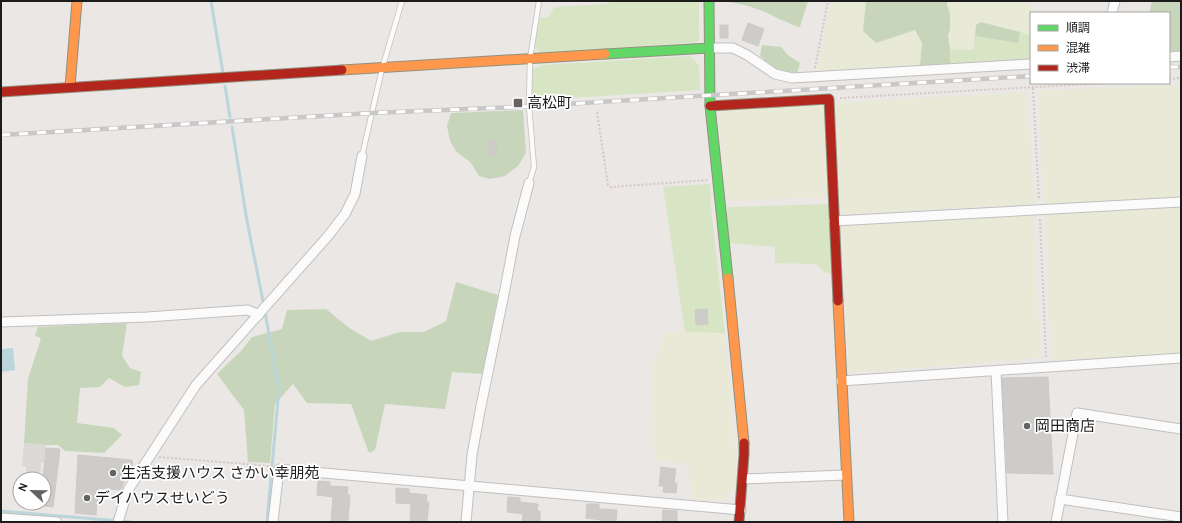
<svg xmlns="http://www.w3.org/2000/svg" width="1182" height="523" viewBox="0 0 1182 523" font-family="Cabin,'Noto Sans JP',sans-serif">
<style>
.farmland{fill:#e9e9d8}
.grass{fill:#d8e5c5}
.forest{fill:#c7d6bb}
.parking{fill:#dad9d8}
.water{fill:#bad6db}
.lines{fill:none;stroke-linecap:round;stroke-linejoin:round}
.stream{stroke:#bad6db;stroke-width:3}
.building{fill:#ceccc9;stroke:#cdc9c6}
.lane-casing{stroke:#c1c0bf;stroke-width:6}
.street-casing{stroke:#c1c0bf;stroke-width:11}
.fast-casing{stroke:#91917e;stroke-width:11}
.slow-casing{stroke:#91917e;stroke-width:11}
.jam-casing{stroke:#91917e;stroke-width:11}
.path{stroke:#d4c7c6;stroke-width:2;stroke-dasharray:2 2;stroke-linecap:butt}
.lane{stroke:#fcfbfb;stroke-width:4.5}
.street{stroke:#fcfbfb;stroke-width:9}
.fast{stroke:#63d668;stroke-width:9}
.slow{stroke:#ff974d;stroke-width:9}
.jam{stroke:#b3261e;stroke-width:9}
.rail-casing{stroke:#c9c8c8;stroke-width:4.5}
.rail{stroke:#fff;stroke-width:3;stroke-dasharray:9;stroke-linecap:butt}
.poi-dot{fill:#646362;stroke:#fff;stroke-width:1.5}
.labels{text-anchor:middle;stroke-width:3.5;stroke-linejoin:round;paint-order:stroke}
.poi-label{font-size:15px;fill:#1c1c1c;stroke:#fff;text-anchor:start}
</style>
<rect width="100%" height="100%" fill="#eae7e4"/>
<path class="farmland" d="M831 1H866L864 31 876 43 913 30 922 43 920 65 817 71Z
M948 1H1022L1038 13H1031V36L991 24 976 25 973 50 950 49 948 36 950 29V13L946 5Z
M1181 84V198L1048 205 1043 199 1039 91Z
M1026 92 1035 204 841 214 835 103Z
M823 104 829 194 827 197 730 201 725 198 719 111Z
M1181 208V354L1052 360 1045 217 1048 214Z
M1033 215 1040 358 849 373 841 226Z
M685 332 725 333 737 480 733 490 720 502 691 498 689 464 655 460 650 367 658 357 663 333Z"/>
<path class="grass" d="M613 1H699V39L698 42 540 53 534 46 540 18 549 17 554 7 605 4Z
M1020 32 1031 36V61L950 66V49L973 50 975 36 1018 43Z
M690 56 699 65 700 90 537 100 531 94 533 69 543 65Z
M710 184 711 207 725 333 685 332 663 187Z
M831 204 834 275 824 272 816 264 775 263V247L729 243 726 212 730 207Z"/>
<path class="forest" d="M723 1H808L800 27C784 23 772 14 757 9 746 5 735 3 723 1Z
M866 1H948L947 5 950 13V29L948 36 950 49V66L920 65 922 43 915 30 876 43 863 31Z
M1152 1H1181V51L1169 52V13H1149Z
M981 22 1020 32 1018 43 975 36 976 25Z
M762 45 781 47 788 55 800 63 797 73 777 71 760 56Z
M523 110 526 153 518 166 505 176 490 179 479 176 471 163 456 151 450 141 447 126 451 113Z
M456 282 498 295 483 374 452 372 445 409 385 404 375 450 369 453 351 404 307 403 293 384 275 404 270 463 248 462 244 410 217 374 241 351 252 337 282 329 287 310 326 309 348 327 371 341 400 332H424L446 321Z
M127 323 122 356 130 368 141 372 139 385 125 387 109 378 100 387 80 388 77 423 114 428 122 435 104 453 65 451 58 445H46L24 443 28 379 41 338 35 336 38 327Z"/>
<path class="parking" d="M24 443 46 445 44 463H41L40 479H26V467L22 466Z"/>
<path class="water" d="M13 348 15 370 1 372V349Z"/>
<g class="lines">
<path class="stream" d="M211 1 223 73
M225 86 230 117
M232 127 247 221 264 306
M265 312 279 389 267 522
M1 511 131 522"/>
</g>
<path class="building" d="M748 23 764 29 758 46 742 40Z
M720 25H728V38H720Z
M494 140 498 154 490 156 487 142Z
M707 309 708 324 696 325 695 310Z
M1048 377 1053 474 1007 473 1002 378Z
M46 448 60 449 53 507 44 506V479H43Z
M78 455 132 460 133 468 132 472 130 476H126L121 490 98 488 96 515 75 513Z
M661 467 676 469 674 483H677L676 493 663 492 664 486H659Z
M318 481 330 482V486L348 487 347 495H350L348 520H346V522H331L333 497 317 495Z
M396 488 409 489V493L427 495 426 502H429L427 522H410L411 504 396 503Z
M508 497 520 498V502L538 504 537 511H540V522H522L523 514 507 512Z
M587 504H599V509L617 510 616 522H601V520L586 518Z
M663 510 677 511V522H662Z"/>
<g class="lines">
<g class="lane-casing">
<path id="lane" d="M362 156 382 69 402 1
M529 183 534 167 529 106 530 59 539 1"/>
</g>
<g class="street-casing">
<path id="street" d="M1112 13 1115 1
M709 48H733L747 55 775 74 792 78 1031 64
M1169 57 1181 56
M834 221 1181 202
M1 322 147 317 248 310 259 315
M996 371 1003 522
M841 381 1181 358
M743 479 846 475
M1060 499 1181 517
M1 518 57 522
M118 522 128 490 196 385 328 236 345 214 355 194 362 156
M273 522 279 469C433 482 587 497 741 510
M466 522 472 455 480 411 505 289 515 236 529 183
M1056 522 1077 413 1181 429"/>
</g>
<g class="fast-casing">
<path id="fast" d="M709 1 710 106 728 278
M605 54 709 48"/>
</g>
<g class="slow-casing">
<path id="slow" d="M342 70 605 54
M70 87 77 1
M728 278 744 443
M838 301 849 522"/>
</g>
<g class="jam-casing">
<path id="jam" d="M1 92 342 70
M710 106 829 99 838 301
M739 522 744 454V443"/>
</g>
<path class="path" d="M815 68 828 1
M1169 79 1181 78
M1033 88 1039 200
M840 98 1106 83
M597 112 608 185 611 187 708 180
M1040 219 1046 358
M159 457 270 466"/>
<use href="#lane" class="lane"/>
<use href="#street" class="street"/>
<use href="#fast" class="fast"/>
<use href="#slow" class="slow"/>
<use href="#jam" class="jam"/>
<g class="rail-casing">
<path id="rail" d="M1169 67H1181
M1 135 372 113 517 107 1031 76"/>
</g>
<use href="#rail" class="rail"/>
</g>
<g class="poi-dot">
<rect x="513" y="98" width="10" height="10" rx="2"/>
<circle cx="1027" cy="426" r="4"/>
<circle cx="113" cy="473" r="4"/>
<circle cx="87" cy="498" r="4"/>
</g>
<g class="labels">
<g class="poi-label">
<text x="527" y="108">高松町</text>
<text x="1035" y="431">岡田商店</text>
<text x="121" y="478">生活支援ハウス さかい幸朋苑</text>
<text x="95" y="503">デイハウスせいどう</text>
</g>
</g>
<rect width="1182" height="523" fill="none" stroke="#1c1c1c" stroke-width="4"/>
<rect x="1030" y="12" width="140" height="72" fill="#ffffff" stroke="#a4a4a4"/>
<rect x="1038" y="25" width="20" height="6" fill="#63d668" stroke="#a4a4a4"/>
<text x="1066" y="32" font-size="12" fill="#1c1c1c">順調</text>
<rect x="1038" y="45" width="20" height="6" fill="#ff974d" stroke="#a4a4a4"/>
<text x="1066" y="52" font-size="12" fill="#1c1c1c">混雑</text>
<rect x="1038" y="65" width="20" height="6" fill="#b3261e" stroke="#a4a4a4"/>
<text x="1066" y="72" font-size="12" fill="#1c1c1c">渋滞</text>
<g transform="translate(32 491) rotate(292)"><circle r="19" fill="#ffffff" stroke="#a4a4a4"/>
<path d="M0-3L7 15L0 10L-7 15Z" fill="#646362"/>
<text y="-6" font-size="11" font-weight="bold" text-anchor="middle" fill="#1c1c1c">N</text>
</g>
</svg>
